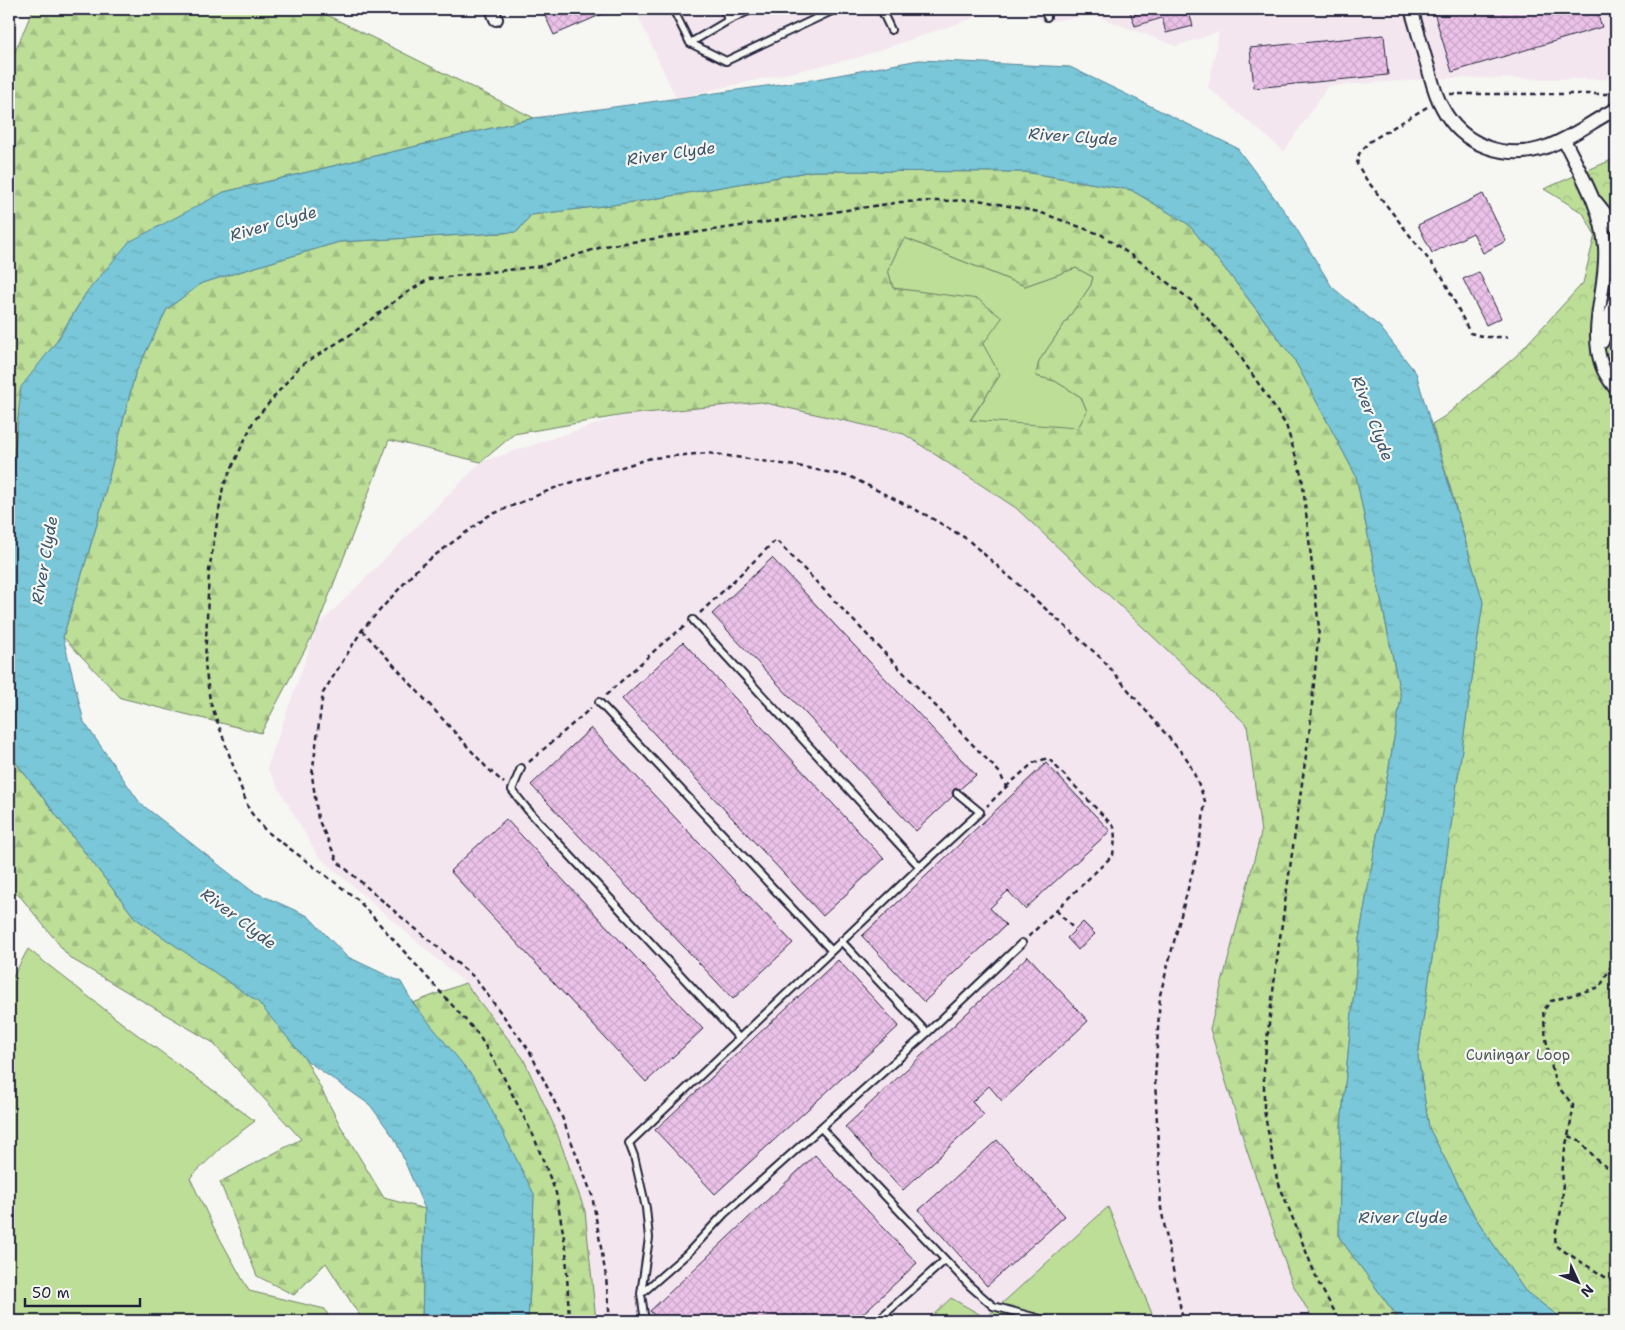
<svg xmlns="http://www.w3.org/2000/svg" width="1625" height="1330" viewBox="0 0 1625 1330" font-family="'Shantell Sans',sans-serif">
<style>
.built{fill:#f3e6ef}
.grass{fill:#bcde97;stroke:#6f8069}
.forest{fill:url(#forest-firs);stroke:#6f8069;fill-rule:evenodd}
.park{fill:url(#park-crowns);stroke:#6f8069}
.water{fill:url(#water-ripples);stroke:#568599}
.building{fill:url(#building-cross-hatch);stroke:#22223b}
.lines{fill:none;stroke-linecap:round;stroke-linejoin:round}
.service-casing{stroke:#22223b;stroke-width:10}
.minor-casing{stroke:#22223b;stroke-width:16}
.path{stroke:#22223b;stroke-width:2.5;stroke-dasharray:5 4;stroke-linecap:butt}
.service{stroke:#f6f6f2;stroke-width:6}
.minor{stroke:#f6f6f2;stroke-width:12}
.labels{text-anchor:middle;stroke-width:4.5;stroke-linejoin:round;paint-order:stroke}
.park-label{font-size:15px;fill:#505a57;stroke:#f6f6f2}
.water-label{font-size:16px;font-style:italic;fill:#3c546a;stroke:#f6f6f2}
</style>
<defs>
<pattern id="forest-firs" width="22" height="20" patternUnits="userSpaceOnUse" patternTransform="scale(1.25)"><rect width="22" height="20" fill="#bcde97"/><path d="M5 1l3.5 6h-7zM16 11l3.5 6h-7z" fill="#a1be83"/></pattern>
<pattern id="park-crowns" width="20" height="18" patternUnits="userSpaceOnUse" patternTransform="scale(1.25)"><rect width="20" height="18" fill="#bcde97"/><path d="M2 6a3 3 0 1 1 6 0M12 15a3 3 0 1 1 6 0" fill="none" stroke="#a1be83"/></pattern>
<pattern id="water-ripples" width="26" height="14" patternUnits="userSpaceOnUse" patternTransform="scale(1.25)"><rect width="26" height="14" fill="#79c7d8"/><path d="M2 4q2-2 4 0t4 0M15 11q2-2 4 0t4 0" fill="none" stroke="#68abba"/></pattern>
<pattern id="building-cross-hatch" width="8" height="8" patternUnits="userSpaceOnUse" patternTransform="scale(1.25)"><rect width="8" height="8" fill="#ecc2e9"/><path d="M0 0l8 8M0 8l8-8" fill="none" stroke="#caa6c9"/></pattern>
</defs>
<rect width="100%" height="100%" fill="#f6f6f2"/>
<filter id="ink" filterUnits="userSpaceOnUse"><feTurbulence type="fractalNoise" baseFrequency=".02" numOctaves="2"/><feDisplacementMap in="SourceGraphic" scale="10" xChannelSelector="R" yChannelSelector="G"/><feConvolveMatrix kernelMatrix="1 2 1 2 8 2 1 2 1" color-interpolation-filters="sRGB"/></filter>
<g filter="url(#ink)">
<path class="built" d="M635 9H1000L856 58 676 98Z
M1022 9H1616V79L1444 78 1328 86 1284 151 1208 88 1219 32 1176 46 1093 15 1045 22Z
M761 402 904 434 1016 508 1247 725 1261 833 1210 1029 1247 1151 1292 1283 1314 1321H596L585 1211 556 1130 523 1058 465 983 318 856 267 768 317 627 481 462 624 415Z"/>
<path class="grass" d="M905 238 1025 286 1076 268 1093 277 1091 285 1039 361 1036 376 1055 381 1081 397 1087 411 1078 429 970 421 1000 375 935 294 893 288 888 270 898 249Z
M28 949 127 1027 255 1121 227 1142 190 1178 213 1226 249 1291 325 1309 330 1321H9V984Z
M1108 1207 1155 1321H927L951 1298 986 1318Z"/>
<path class="forest" d="M33 9H315L534 118 224 192 86 293 57 340 9 509V66Z
M813 171 1025 172 1131 190 1188 224 1230 275 1294 359 1356 476 1401 698 1359 939 1341 1126 1339 1237 1400 1321H1314L1292 1283 1247 1151 1210 1029 1261 833 1247 725 1016 508 904 434 761 402 624 415 514 434 481 462 389 440 317 627 261 733 121 698 63 637 97 524 135 374 167 309 202 283 339 242 517 232 531 215 642 201ZM905 238 1025 286 1076 268 1093 277 1091 285 1039 361 1036 376 1055 381 1081 397 1087 411 1078 428 970 420 1000 375 983 344 1002 318 978 299 893 288 888 270 898 249Z
M14 760 135 918 259 1002 306 1060 340 1125 384 1198 425 1209 422 1321H363L326 1263 294 1295 257 1276 220 1182 301 1139 212 1042 70 958 19 895 9 892V761Z
M465 983 523 1058 556 1130 585 1211 596 1321H528L532 1255 534 1194 413 1003Z"/>
<path class="park" d="M1616 158V1321H1565L1525 1291 1475 1217 1429 1128 1418 1056 1483 602 1432 424 1445 416 1516 356 1583 283 1595 235 1583 213 1544 189Z"/>
<path class="water" d="M919 60 1070 67 1237 148 1291 220 1332 287 1380 327 1416 373 1483 602 1418 1056 1429 1128 1475 1217 1525 1291 1565 1321H1400L1339 1237 1341 1126 1359 939 1401 698 1356 476 1294 359 1230 275 1188 224 1131 190 1025 172 813 171 642 201 531 215 517 232 339 242 202 283 167 309 135 374 97 524 63 637 84 722 140 803 252 891 308 916 346 956 401 982 413 1003 478 1083 534 1194 532 1255 528 1321H422L425 1209 395 1139 370 1105 306 1060 258 1002 135 918 14 760 9 761V509L21 387 57 341 86 293 129 242 224 192 534 118 817 79Z"/>
<path class="building" d="M542 9H614L554 35Z
M1129 9H1188L1193 26 1166 33 1162 18 1135 26Z
M1433 9H1596L1602 27 1452 72Z
M1384 35 1388 75 1254 88 1250 48Z
M1483 194 1506 241 1483 253 1473 233 1432 253 1418 225Z
M1479 272 1501 318 1486 325 1463 279Z
M772 558 976 775 960 789 957 788 954 789 952 793 953 796 916 831 712 614Z
M683 642 884 859 823 916 622 699Z
M591 728 793 943 733 999 531 785Z
M1046 763 1110 831 1025 909 1008 891 990 908 1006 925 924 1002 862 936Z
M506 819 703 1029 646 1082 450 871Z
M1083 922 1095 934 1078 950 1067 938Z
M1028 956 1088 1021 1002 1101 989 1086 972 1102 984 1115 903 1190 845 1127Z
M838 960 899 1026 715 1194 655 1130Z
M997 1140 1065 1216 987 1286 919 1210Z
M815 1155 917 1263 855 1321H660L650 1311Z"/>
<g class="lines">
<g class="service-casing">
<path id="service" d="M673 9 690 43 729 20
M723 9 729 20 753 9
M881 9 891 30
M1044 9 1047 17
M690 43 726 61 836 9
M693 620 920 867
M599 702 831 950
M521 768 512 790 527 809 739 1038
M841 941 927 1033
M821 1128 970 1286 993 1306 1048 1321
M641 1294 688 1253 724 1214 927 1033 1022 943
M645 1321 641 1294 649 1238 646 1208 634 1156 629 1143 920 867 980 812 957 793
M877 1321 945 1260"/>
</g>
<g class="minor-casing">
<path id="minor" d="M492 9 496 19
M1411 9C1417 28 1422 48 1428 67 1432 81 1435 95 1442 107 1462 146 1506 161 1546 147 1572 138 1592 121 1616 109
M1564 140C1581 174 1602 209 1605 247 1608 286 1588 328 1602 366 1605 375 1611 382 1616 389
M1596 202 1616 227
M1602 342 1616 297"/>
</g>
<path class="path" d="M1450 94H1616
M1427 107 1369 142 1359 154 1357 164 1366 179 1443 278 1470 333 1486 337H1508
M700 613 776 540 1000 773 1006 787 987 806
M362 630 487 768 504 783
M606 695 663 643 685 626
M529 762 591 708
M1006 787 1033 763 1048 758 1114 827 1115 839 1113 855 1028 937
M1056 910 1075 930
M1616 957 1600 987 1551 1001 1543 1011 1546 1039 1555 1083 1573 1105C1572 1123 1567 1138 1564 1155 1561 1171 1564 1188 1562 1205 1560 1219 1553 1232 1556 1246L1616 1284
M1569 1136 1579 1140 1599 1162 1616 1173
M569 1321 566 1249 556 1193 534 1137 502 1074 478 1034 357 899 265 830 249 810 210 701 205 664 209 571 223 487 253 422 300 366 353 333 403 295 429 279 542 266 605 246 901 202 978 200 1039 212 1102 235 1142 263 1193 302 1238 353 1286 425 1302 477 1319 628 1310 727 1278 952 1264 1064V1110L1277 1179 1319 1284 1340 1321
M610 1321 606 1277 592 1195 562 1117 529 1050 474 977 400 916 338 862 318 819 312 775 323 693 362 630 418 568 488 516 557 487 651 458 708 453 803 467 851 477 926 515 967 539 1102 659 1187 759 1197 780 1205 801 1202 828 1195 862 1160 995 1155 1080 1161 1208 1183 1321"/>
<use href="#service" class="service"/>
<use href="#minor" class="minor"/>
</g>
</g>
<g class="labels">
<g class="park-label">
<text x="1518" y="1060">Cuningar Loop</text>
</g>
<g class="water-label">
<text transform="translate(1073 136) rotate(4)" y="6">River Clyde</text>
<text transform="translate(671 153) rotate(-8)" y="6">River Clyde</text>
<text transform="translate(273 223) rotate(-16)" y="6">River Clyde</text>
<text transform="translate(1373 418) rotate(69)" y="6">River Clyde</text>
<text transform="translate(44 560) rotate(-80)" y="6">River Clyde</text>
<text transform="translate(239 918) rotate(37)" y="6">River Clyde</text>
<text x="1403" y="1223">River Clyde</text>
</g>
</g>
<rect width="1625" height="1330" fill="none" stroke="#f6f6f2" stroke-width="30"/>
<rect x="15" y="15" width="1595" height="1300" fill="none" stroke="#22223b" stroke-width="2" filter="url(#ink)"/>
<g transform="translate(1578 1282) rotate(134)" stroke="#f6f6f2" stroke-width="4" paint-order="stroke">
<path d="M0-4L9 19L0 12L-9 19Z" fill="#22223b"/>
<text y="-8" font-size="14" font-weight="bold" text-anchor="middle" fill="#22223b">N</text>
</g>
<path d="M25 1298v8h115v-8" fill="none" stroke="#22223b" stroke-width="2.5"/>
<text x="32" y="1298" font-size="15" fill="#22223b" stroke="#f6f6f2" stroke-width="4" paint-order="stroke">50 m</text>
</svg>
